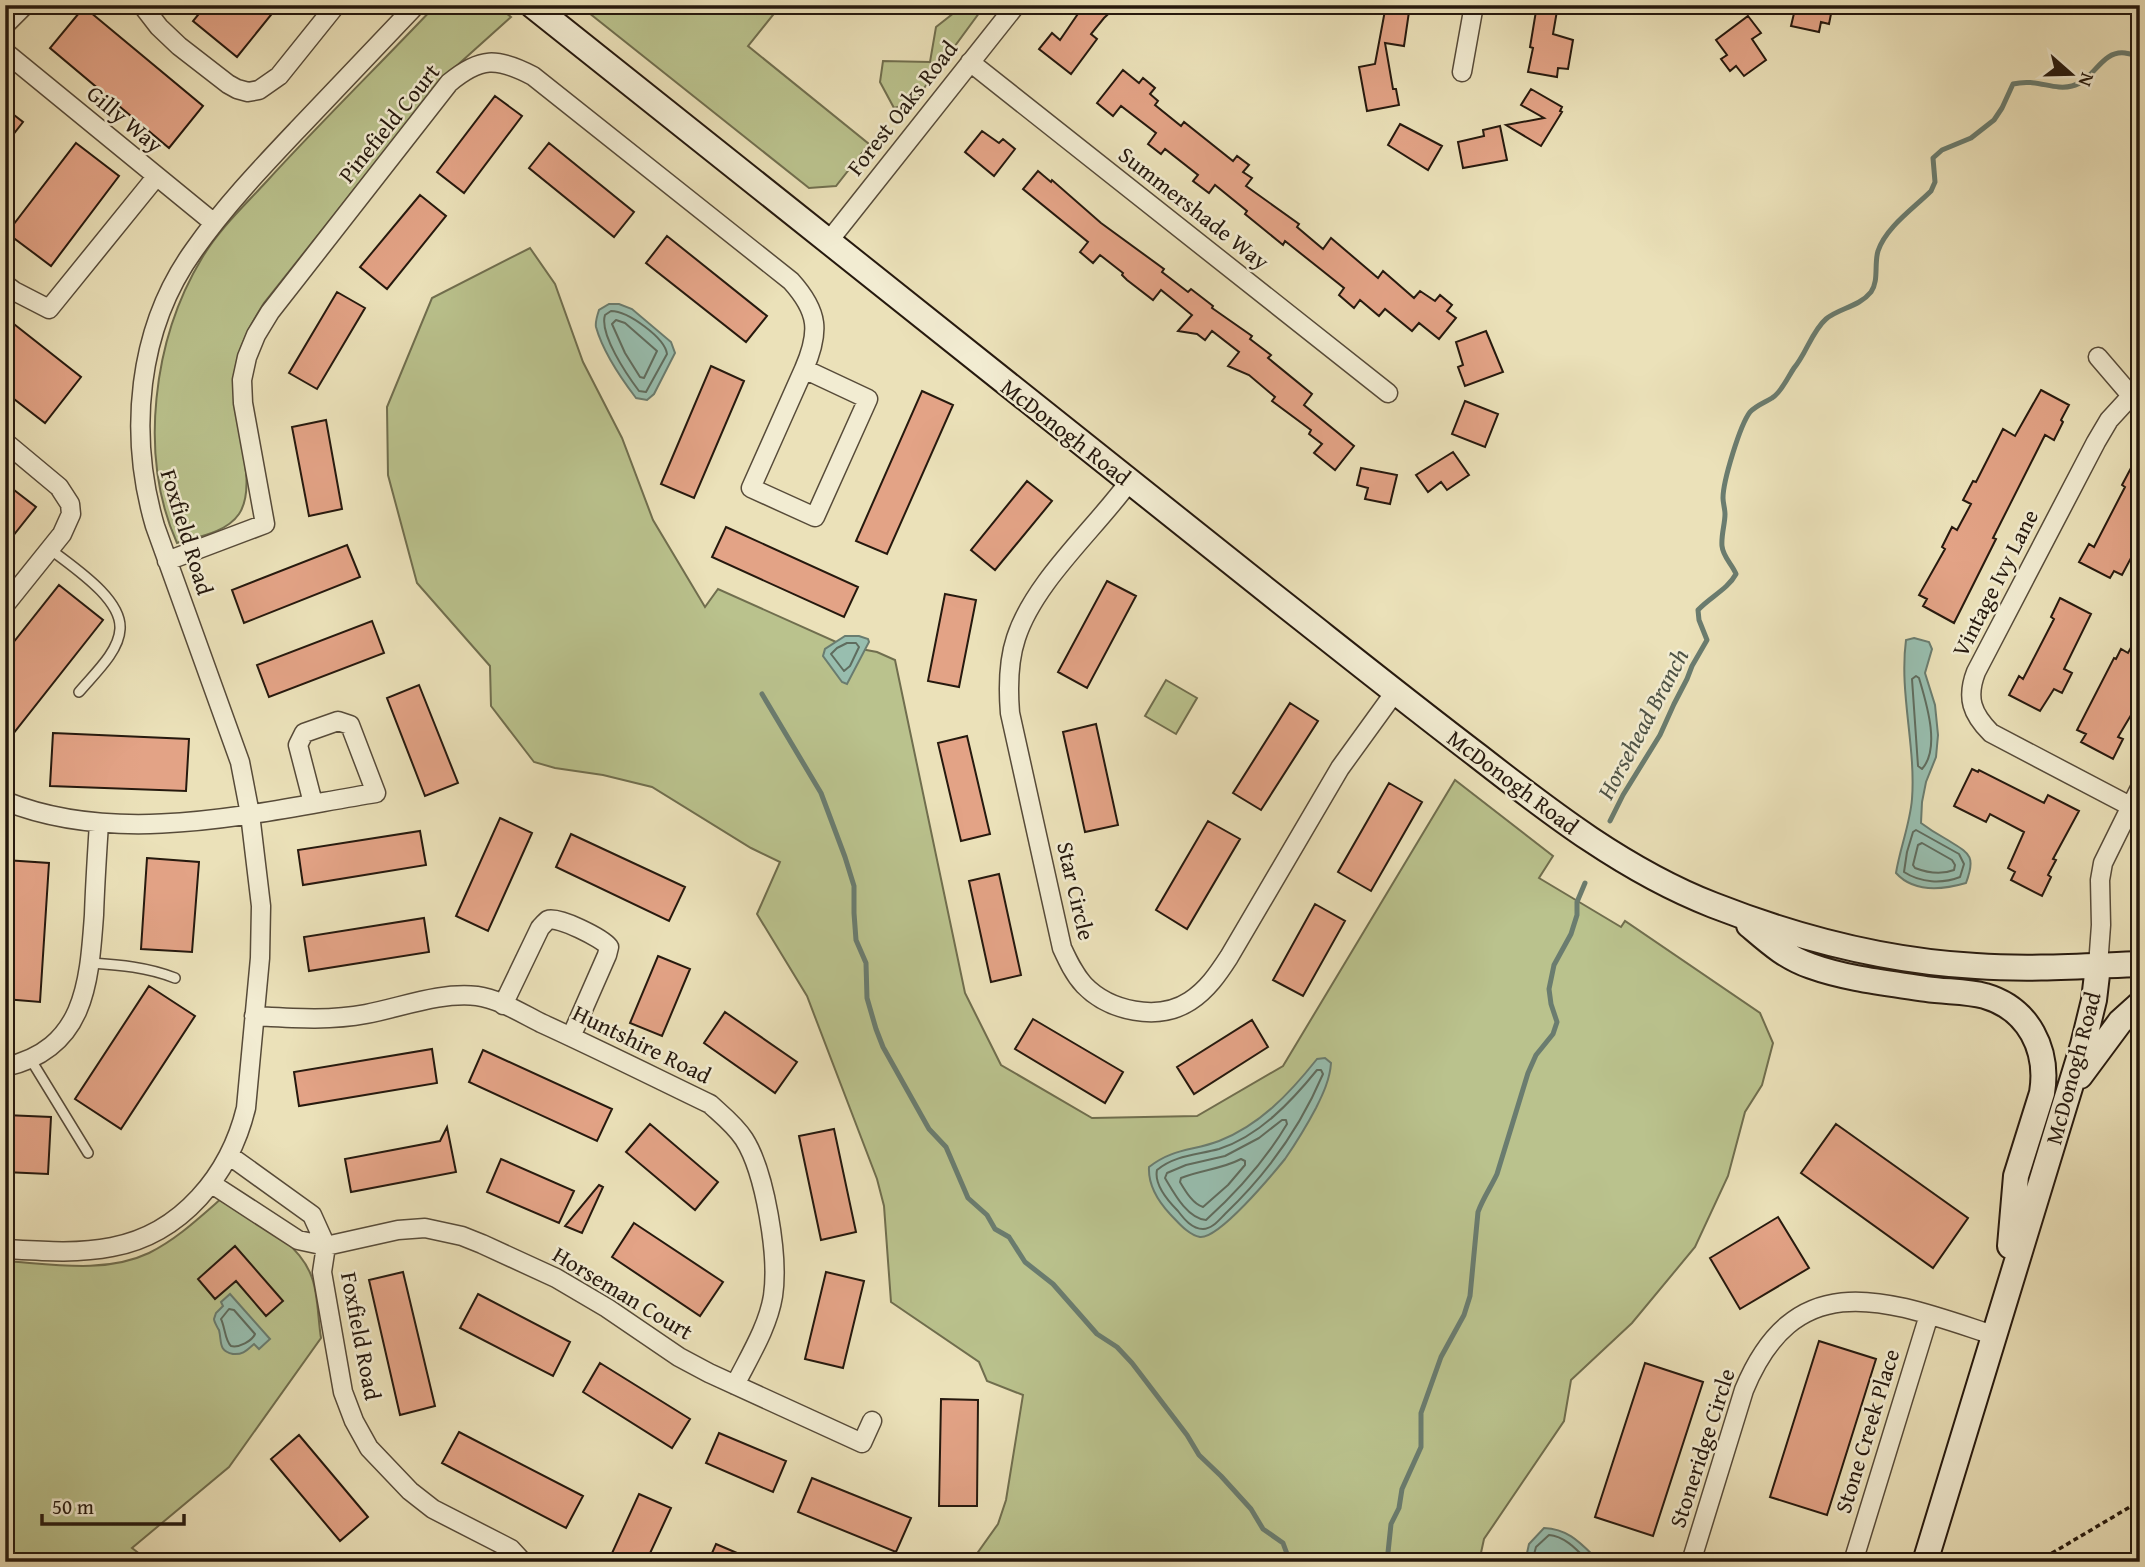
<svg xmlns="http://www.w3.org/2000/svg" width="2145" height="1567" viewBox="0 0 2145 1567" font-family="'Gentium Book Plus',serif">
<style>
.green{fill:#bac28d;stroke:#706e4e;stroke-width:2}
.water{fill:#98beaf;stroke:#6a7c6f;stroke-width:2}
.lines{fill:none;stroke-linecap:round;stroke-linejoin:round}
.shore{stroke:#5f6c5e;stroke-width:2}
.stream{stroke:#6a7c6f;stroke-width:5}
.building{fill:#e3a386;stroke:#26190e;stroke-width:2}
.service-casing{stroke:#574b39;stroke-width:12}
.minor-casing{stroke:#574b39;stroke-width:21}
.secondary-casing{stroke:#26190e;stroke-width:28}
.path{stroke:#26190e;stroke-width:3.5;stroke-dasharray:5 3.5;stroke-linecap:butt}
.service{stroke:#f2ecd2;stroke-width:9}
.minor{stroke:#f2ecd2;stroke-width:18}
.secondary{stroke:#f2ecd2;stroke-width:24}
.labels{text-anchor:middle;stroke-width:5;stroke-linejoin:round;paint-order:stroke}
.street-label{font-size:23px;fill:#26190e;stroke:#f2ecd2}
.water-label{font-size:24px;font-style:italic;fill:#4e5346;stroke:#f2ecd2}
</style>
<rect width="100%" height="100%" fill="#ebe1b9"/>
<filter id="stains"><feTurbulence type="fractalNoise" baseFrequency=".00286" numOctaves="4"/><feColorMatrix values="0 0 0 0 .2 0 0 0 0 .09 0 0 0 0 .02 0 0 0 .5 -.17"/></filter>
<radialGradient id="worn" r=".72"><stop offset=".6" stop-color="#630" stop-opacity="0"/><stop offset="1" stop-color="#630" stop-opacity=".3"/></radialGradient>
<path class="green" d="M436 5H496L511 17 442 79 264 303C249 327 237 350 234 377 230 416 260 483 239 514 226 533 197 537 177 543 138 456 153 339 202 258 219 229 245 205 267 181 322 121 380 64 436 5Z
M579 5H679L684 8 730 5H781L748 46 869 144 836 186 809 188Z
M954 5H985L913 103 894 108 880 82 883 61 930 62 936 27 955 12Z
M530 248 555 284 583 362 622 438 653 520 705 607 718 589 845 646 877 652 895 660 965 993 1001 1065 1092 1118 1197 1116 1283 1066 1455 780 1553 856 1539 878 1621 927 1625 921 1760 1013 1773 1043 1762 1085 1745 1112 1728 1176 1695 1247 1632 1323 1571 1380 1564 1421 1484 1539 1479 1562H971L998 1524 1006 1500 1023 1395 987 1381 979 1362 891 1302 884 1206 877 1179 807 996 757 914 780 862 751 848 652 787 603 775 555 768 534 762 491 706 490 666 417 583 388 475 387 407 432 298Z
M1166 680 1197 698 1176 734 1145 716Z
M222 1198C253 1219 300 1241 312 1278 318 1294 318 1320 321 1338L229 1467 132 1548 150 1562H5V1261C51 1264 105 1274 149 1253 177 1239 199 1218 222 1198Z"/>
<path class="water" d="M609 304H619L632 309 671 342 675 353 654 394 647 400 636 398C620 377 603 352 596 327 595 322 597 316 599 310Z
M845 636H859L868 639 869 642 847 684 842 682 823 656 825 649Z
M1914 638 1929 642 1932 649 1925 673 1935 705 1938 735 1936 757 1926 782 1922 802 1921 823C1929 829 1937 834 1946 839 1968 853 1977 854 1966 883 1942 890 1914 893 1896 873 1900 848 1910 824 1912 799 1916 746 1899 693 1906 640Z
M1325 1058 1331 1063C1330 1079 1323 1094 1316 1108 1307 1125 1296 1143 1285 1159 1272 1175 1219 1239 1200 1237 1188 1235 1178 1222 1170 1214 1158 1201 1148 1185 1149 1167 1173 1148 1193 1151 1219 1141 1260 1125 1290 1093 1317 1059Z
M230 1294 270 1339 259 1349 254 1344C247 1350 243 1355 233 1354 218 1351 222 1342 219 1330 218 1329 214 1321 214 1319L216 1313 223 1306 221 1302Z
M1544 1528C1570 1529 1582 1545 1600 1562H1525L1529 1544Z"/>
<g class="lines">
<path class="shore" d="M611 311C628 311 665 338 667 354L646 392 639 391C627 375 599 334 605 315Z
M616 320 625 323 657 351 644 378 640 377 625 353 612 324Z
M847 643H856L859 647 850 666 844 671 831 654 837 648Z
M1916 676 1919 678C1926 702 1941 748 1922 769L1918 766 1912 679Z
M1916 830 1959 854 1964 864 1960 877C1942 884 1921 883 1904 872L1907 852 1913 832Z
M1922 843 1952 860 1955 865 1954 870C1941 875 1928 873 1915 868L1913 865 1918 845Z
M1321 1070 1323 1074C1300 1128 1267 1174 1225 1214 1219 1220 1212 1229 1203 1229 1192 1229 1184 1219 1178 1211 1168 1201 1154 1184 1157 1170 1175 1155 1197 1155 1219 1149 1259 1136 1291 1102 1317 1070Z
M1282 1120H1286L1287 1124C1265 1161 1237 1192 1206 1220 1187 1218 1174 1193 1165 1178L1167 1173 1186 1165 1225 1156 1259 1138Z
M1241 1159 1245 1161V1165L1228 1185 1203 1207C1193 1204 1186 1192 1180 1182L1181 1178C1201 1170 1222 1169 1241 1159Z
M229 1309 234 1310 255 1334C252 1341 239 1348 231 1346 225 1341 225 1327 221 1319Z
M1532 1562 1536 1547 1549 1535C1565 1536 1578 1551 1589 1562"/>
<path class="stream" d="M762 694 821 793 845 857 854 886V913L856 940 866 963 867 998 876 1029 883 1047 929 1129 946 1147 968 1198 987 1215 995 1229 1009 1237 1025 1262 1053 1284 1097 1334 1117 1347 1132 1363 1187 1435 1199 1455 1221 1476 1251 1509 1263 1529 1283 1543 1290 1562
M1610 821 1623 795 1660 735 1674 704 1687 679 1692 666 1707 640 1699 620 1698 610C1710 597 1728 589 1736 574 1732 564 1723 557 1722 546 1721 535 1725 524 1725 514 1725 509 1723 503 1723 498 1723 481 1740 425 1750 412 1757 405 1764 403 1772 398 1781 393 1788 377 1794 368 1806 354 1812 331 1826 319 1839 308 1859 307 1871 292 1879 281 1874 264 1878 251 1886 227 1914 208 1931 191L1935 182 1933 158 1942 150 1971 138 1994 120 2002 108 2013 84C2037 78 2053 91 2072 86 2094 81 2101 50 2125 53 2131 54 2135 54 2140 58
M1387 1562 1391 1524 1399 1508 1402 1489 1421 1447V1413L1441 1357 1464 1315 1470 1296 1478 1212C1483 1198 1491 1187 1497 1174L1528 1073 1536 1055 1553 1034 1557 1022 1551 1004 1549 989 1554 965 1571 934 1577 915V902L1585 883"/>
</g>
<path class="building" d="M206 5H279L237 57 193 21Z
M1084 5H1118L1104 18 1091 34 1097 39 1071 74 1039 49 1052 33 1060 40Z
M1386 5H1410L1404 46 1385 43 1393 89H1396L1399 105 1367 111 1359 67 1375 64Z
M1537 5H1558L1553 34 1573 40 1568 69 1558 68 1557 77 1528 72 1533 48 1530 47Z
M1796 5H1825V7L1832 9 1829 24 1821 22 1819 32 1791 26Z
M84 7 203 106 169 148 50 48Z
M1748 16 1761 33 1752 39 1766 60 1744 76 1736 66 1730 71 1721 59 1727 55 1716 40Z
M1123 70 1139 83 1143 78 1155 88 1150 94 1158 101 1155 105 1181 126 1184 122 1233 161 1237 156 1249 165 1243 172 1252 178 1246 186 1299 224 1297 227 1323 249 1331 238 1378 278 1383 271 1414 298 1420 291 1435 301 1440 295 1452 305 1447 311 1456 318 1439 339 1419 323 1412 331 1385 309 1379 316 1360 300 1354 308 1339 295 1344 288 1319 268 1285 241 1283 245 1245 214 1247 211 1215 185 1209 193 1193 181 1198 175 1165 149 1161 154 1148 144 1156 133 1121 106 1113 116 1097 103Z
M1531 89 1562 107 1560 111 1562 112 1541 146 1506 125 1544 118 1521 105Z
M495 96 522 116 464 193 437 172Z
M5 108 23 122 5 145Z
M1400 124 1442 146 1428 170 1388 145Z
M1500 126 1507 160 1463 168 1458 142 1484 136 1483 130Z
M982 131 999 143 1003 139 1015 149 994 176 965 152Z
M76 143 119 176 51 266 7 233Z
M549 143 634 212 614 237 529 168Z
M1038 171 1051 182 1052 180 1101 223 1164 269 1162 272 1188 292 1191 289 1213 306 1212 308 1252 336 1250 339 1271 355 1268 358 1312 394 1304 405 1354 446 1335 470 1314 453 1322 444 1309 434 1311 430 1272 401 1275 397 1249 375 1228 366 1239 352 1212 331 1205 340 1197 334 1178 331 1192 315 1161 290 1153 300 1127 280 1122 275 1123 273 1100 255 1093 263 1080 252 1088 242 1023 189Z
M420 195 446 216 387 289 360 267Z
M667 236 767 316 746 342 646 263Z
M337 292 365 308 317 389 289 373Z
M5 317 81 377 45 423 5 392Z
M1486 331 1503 372 1465 386 1458 367 1463 365 1456 342Z
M711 366 744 381 694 498 661 484Z
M2041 390 2069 405 2061 420 2063 422 2054 440 2045 435 1993 538 1996 539 1954 623 1923 606 1927 599 1919 595 1945 549 1942 547 1952 527 1957 530 1971 504 1963 500 1973 481 1976 482 2003 429 2015 436Z
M922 391 953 405 887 554 856 541Z
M1465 401 1498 414 1485 447 1452 434Z
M326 420 342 509 309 516 292 427Z
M2140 451V541L2122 575 2114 571 2110 578 2079 562 2089 544 2094 547 2125 487 2122 485Z
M1453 452 1469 475 1447 490 1441 482 1428 492 1416 475Z
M1361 468 1397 475 1390 504 1365 499 1368 488 1357 485Z
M1027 481 1052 501 995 570 971 550Z
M5 483 36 507 5 546Z
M726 527 858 587 844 617 712 557Z
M347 545 360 577 244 623 232 590Z
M1107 581 1136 596 1087 688 1058 672Z
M59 585 103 620 5 744V653Z
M945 594 976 600 959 687 928 681Z
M2060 598 2091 614 2064 669 2072 673 2062 693 2054 689 2040 711 2009 695 2019 676 2023 679 2054 619 2051 617Z
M372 621 384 653 269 697 257 665Z
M2140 631V700L2118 737 2123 739 2113 759 2081 742 2086 734 2077 730 2114 658 2116 659 2121 649 2128 653Z
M419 685 458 783 425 796 387 698Z
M1290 703 1318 721 1261 810 1233 793Z
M1096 724 1118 825 1085 832 1063 732Z
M53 733 189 739 186 791 50 786Z
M967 736 990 834 961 841 938 743Z
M1972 769 1978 772 1979 770 2044 803 2048 795 2079 811 2053 859 2056 860 2048 875 2051 877 2042 896 2011 880 2015 872 2008 868 2024 832 1990 814 1986 822 1954 806Z
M1389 783 1422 802 1371 891 1338 872Z
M500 818 532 833 488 931 456 916Z
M1208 821 1240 839 1187 929 1156 910Z
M420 831 426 865 303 885 298 850Z
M571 834 685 887 669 921 556 867Z
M147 858 199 862 192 952 141 949Z
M5 860 49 863 40 1002 5 999Z
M999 874 1021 975 991 982 969 881Z
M1315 904 1345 921 1303 996 1273 980Z
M424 918 429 952 309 971 304 937Z
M658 956 690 969 662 1036 630 1023Z
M149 986 195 1016 121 1129 75 1099Z
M725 1012 797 1062 775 1093 704 1043Z
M1033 1019 1123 1072 1105 1103 1015 1049Z
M1252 1020 1268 1047 1194 1094 1177 1067Z
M432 1049 437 1083 299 1106 294 1072Z
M483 1050 612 1109 597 1141 469 1082Z
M5 1115 51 1117 48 1174 5 1172Z
M650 1124 718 1182 695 1210 626 1152Z
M1836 1124 1968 1218 1933 1268 1801 1173Z
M447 1127 456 1172 351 1192 345 1159 440 1141Z
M834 1129 856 1232 821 1240 799 1136Z
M501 1159 574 1191 559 1223 487 1192Z
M599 1185 603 1187 582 1233 565 1226Z
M1778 1217 1809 1268 1740 1309 1710 1258Z
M634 1223 723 1282 700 1316 612 1257Z
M235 1246 283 1301 266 1316 236 1281 215 1299 198 1279Z
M403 1272 435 1406 400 1415 369 1280Z
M826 1272 864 1281 843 1368 805 1359Z
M478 1294 570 1342 553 1376 460 1328Z
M1819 1341 1876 1359 1827 1515 1770 1497Z
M600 1363 690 1419 672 1448 583 1392Z
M1645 1363 1703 1382 1653 1536 1595 1517Z
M941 1399 978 1400 977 1506H939Z
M459 1432 583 1496 566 1528 442 1463Z
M719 1433 786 1461 773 1492 706 1463Z
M299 1435 368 1517 340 1541 271 1459Z
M812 1478 911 1518 896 1552 798 1512Z
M639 1494 671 1508 646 1562H608Z
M716 1544 758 1562H708Z"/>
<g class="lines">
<g class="service-casing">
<path id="service" d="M5 190 8 187
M50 549C71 566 122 598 120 629 119 652 93 675 79 692
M91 963C120 965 147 967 175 978
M31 1060 88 1153"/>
</g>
<g class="minor-casing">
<path id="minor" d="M142 5 159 27 179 46 228 84 237 89 248 92 259 90 279 76 336 5
M5 25 25 5
M5 52 214 223
M970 62 1388 393
M1462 72 1474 5
M828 242 1016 5
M5 284 14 291 49 309 156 177
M2098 357 2140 406
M5 442 59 487 70 504 71 514 62 534 5 605
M1129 482C1094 530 1034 582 1016 638 1008 662 1008 688 1010 713L1062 948C1068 961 1074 974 1084 985 1109 1011 1158 1022 1190 1001 1207 990 1218 974 1229 957L1340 768 1395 692
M167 561 265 524 243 403 242 380 247 357 256 335 270 312 449 83C480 57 497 57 533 76L791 281C819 312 820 332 804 369L868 399 815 517 751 488 804 369
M5 801C121 848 258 812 376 793L350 725 338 721 304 733 298 745 313 803
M2130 806 1991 733C1972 714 1966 698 1976 672L2096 442 2109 420 2131 396
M2098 966 2101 925 2100 880 2103 863 2140 788
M503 1005 540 928C542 926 546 921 548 920 558 916 602 938 609 947L607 955 571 1037
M254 1016C291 1018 330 1021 366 1014 403 1007 439 992 477 996 499 999 521 1013 541 1023 598 1049 654 1077 710 1104 722 1115 735 1125 744 1139 765 1172 779 1256 773 1296 768 1327 749 1357 735 1385
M5 1067C85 1049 89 984 94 915 95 884 97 854 99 823
M230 1156 312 1215 326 1246 322 1272 343 1392 354 1421 369 1448 410 1491 433 1509 511 1549 523 1562
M212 1184 298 1240 326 1246 398 1230 425 1228 462 1236 482 1244 556 1278 607 1308 679 1357 709 1373 862 1443 872 1421
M5 1249C41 1251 77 1254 112 1247 182 1234 230 1174 246 1108L260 958 261 906 250 814 240 762 155 526C128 434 137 329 194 250 224 207 262 167 298 129 337 88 377 46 416 5
M1691 1562 1744 1390C1797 1261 1891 1302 1993 1335
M1853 1562 1929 1315"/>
</g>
<g class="secondary-casing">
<path id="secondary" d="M532 5C781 205 1030 404 1280 601 1346 653 1411 705 1478 756 1551 813 1626 871 1713 905 1797 938 1886 961 1976 966 2030 970 2085 966 2140 964
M1749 925C1769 942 1785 957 1811 966 1847 979 1888 983 1926 989 1946 992 1966 991 1985 996 2029 1009 2049 1050 2042 1093L2016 1176 2010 1246
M2080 1076 2120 1022 2140 1004
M1925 1562 2083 1045 2094 1000 2098 966"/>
</g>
<path class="path" d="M2037 1562 2140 1501"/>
<use href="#service" class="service"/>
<use href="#minor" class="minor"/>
<use href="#secondary" class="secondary"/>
</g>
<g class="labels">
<g class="street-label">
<text transform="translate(902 108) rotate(-52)" y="8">Forest Oaks Road</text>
<text transform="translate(125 119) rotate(40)" y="8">Gilly Way</text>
<text transform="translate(389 123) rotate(-51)" y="8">Pinefield Court</text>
<text transform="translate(1194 208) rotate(38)" y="8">Summershade Way</text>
<text transform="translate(1066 432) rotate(38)" y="8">McDonogh Road</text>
<text transform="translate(187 532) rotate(73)" y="8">Foxfield Road</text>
<text transform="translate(1995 583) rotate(-63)" y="8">Vintage Ivy Lane</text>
<text transform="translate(1513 782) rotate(37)" y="8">McDonogh Road</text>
<text transform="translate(1076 891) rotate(77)" y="8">Star Circle</text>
<text transform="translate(642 1044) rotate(26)" y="8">Huntshire Road</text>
<text transform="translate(2073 1068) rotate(-75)" y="8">McDonogh Road</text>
<text transform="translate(623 1293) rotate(31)" y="8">Horseman Court</text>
<text transform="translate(361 1336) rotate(79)" y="8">Foxfield Road</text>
<text transform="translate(1867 1431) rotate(-73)" y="8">Stone Creek Place</text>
<text transform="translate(1702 1448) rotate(-72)" y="8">Stoneridge Circle</text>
</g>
<g class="water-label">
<text transform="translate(1643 724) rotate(-62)" y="8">Horsehead Branch</text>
</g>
</g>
<rect width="2145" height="1567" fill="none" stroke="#ebe1b9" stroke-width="28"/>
<rect x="7" y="7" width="2131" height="1553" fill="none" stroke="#26190e" stroke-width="3.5"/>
<rect x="14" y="14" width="2117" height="1539" fill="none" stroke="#26190e" stroke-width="2"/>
<g transform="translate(2071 74) rotate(110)" stroke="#f2ecd2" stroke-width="5" paint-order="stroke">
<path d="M0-5L12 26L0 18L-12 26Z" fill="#26190e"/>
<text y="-10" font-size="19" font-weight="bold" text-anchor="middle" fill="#26190e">N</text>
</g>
<path d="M42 1514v10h142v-10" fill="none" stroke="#26190e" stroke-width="3.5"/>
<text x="52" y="1514" font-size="21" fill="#26190e" stroke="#f2ecd2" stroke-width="5" paint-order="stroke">50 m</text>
<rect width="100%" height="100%" filter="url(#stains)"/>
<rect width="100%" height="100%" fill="url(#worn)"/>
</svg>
